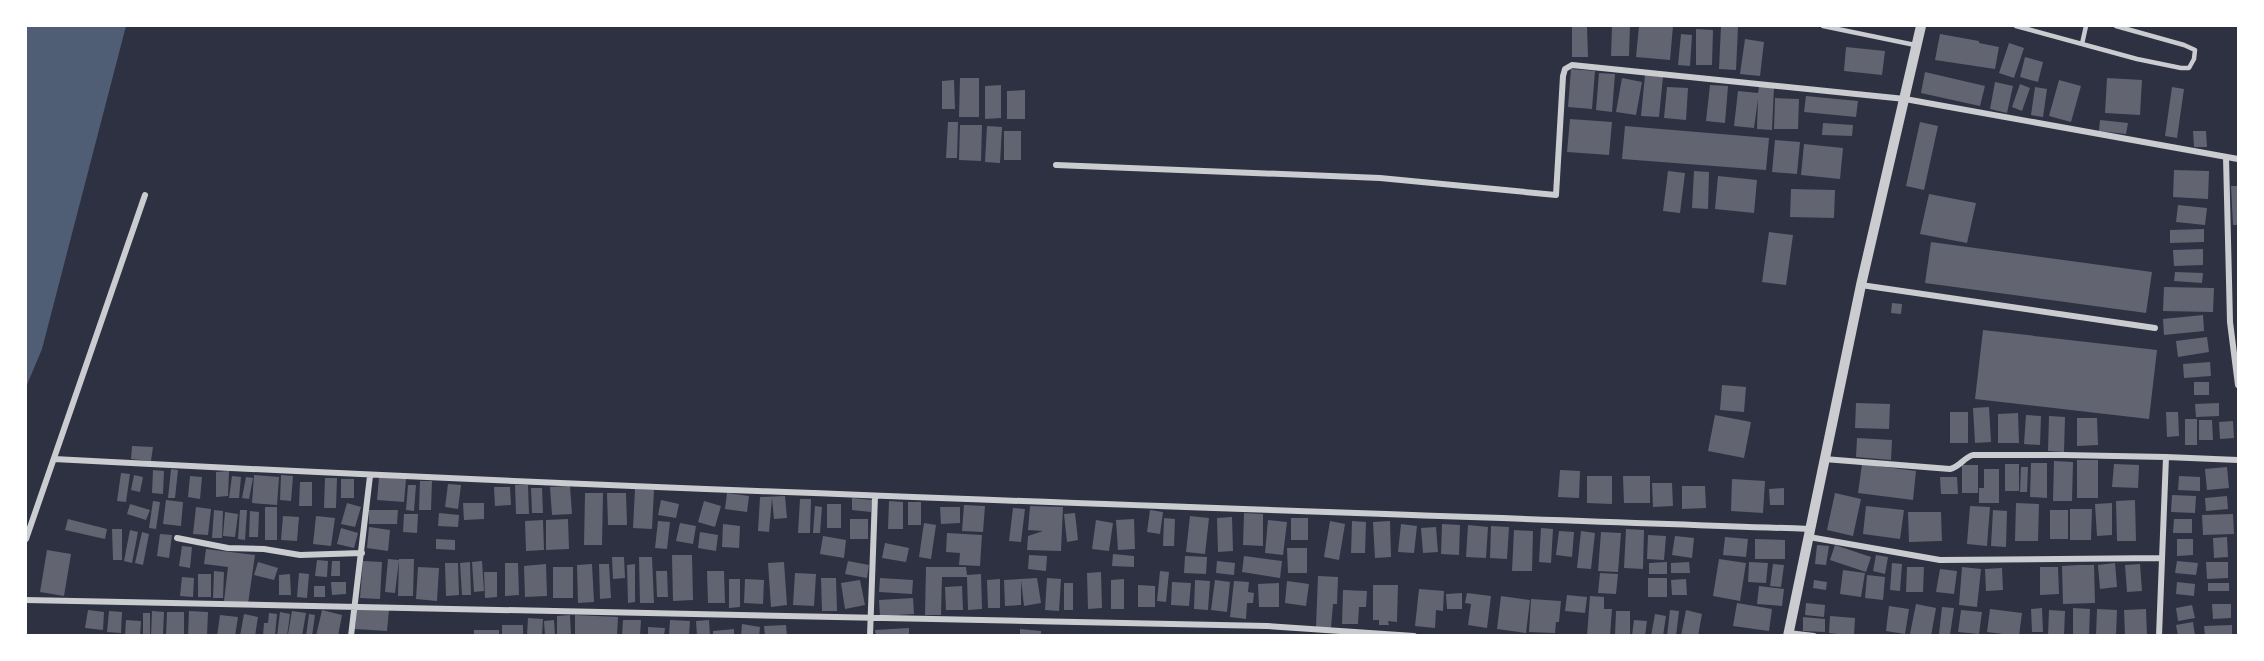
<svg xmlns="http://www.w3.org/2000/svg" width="2264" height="661" viewBox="0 0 2264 661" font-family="'Archivo Narrow',sans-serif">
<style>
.water{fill:#4f5d75}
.building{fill:#626471}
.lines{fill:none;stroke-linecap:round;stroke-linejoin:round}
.service{stroke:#caccd0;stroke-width:4.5}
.minor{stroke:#caccd0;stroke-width:6}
.tertiary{stroke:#caccd0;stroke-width:10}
</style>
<rect width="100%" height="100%" fill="#2d3142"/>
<path class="water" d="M26 26H126L42 349 26 387Z"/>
<path class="building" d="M1572 26H1587L1588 57H1572Z
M1612 26H1630L1629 56H1611Z
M1639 26H1673L1670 60 1636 57Z
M1721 26 1738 27 1736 70 1719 69Z
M1696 29 1713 30 1712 65H1696Z
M1681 34 1692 35 1690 66 1678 65Z
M1940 34 1979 41V43L1999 47 1995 69 1935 60Z
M1745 39 1764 42 1760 76 1740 74Z
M2009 43 2024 48 2014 78 1999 73Z
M1846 47 1885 51 1882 75 1844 71Z
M2025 57 2043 62 2038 82 2020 77Z
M1571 69 1595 71 1592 109 1568 107Z
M1925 72 1985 86 1980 106 1921 93Z
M1599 73 1615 74 1612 112 1596 110Z
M1645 75 1663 77 1659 117 1641 116Z
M960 78H979V117H959Z
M1622 78 1642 82 1636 115 1616 112Z
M2107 78 2142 80 2140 115 2105 113Z
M954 80 955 109H942V81Z
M2059 80 2081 86 2071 122 2049 116Z
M1995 82 2013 86 2007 113 1990 109Z
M2020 84 2030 88 2022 111 2012 107Z
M1001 85V118L985 119V86Z
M1710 85 1728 86 1725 123 1706 121Z
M1667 87 1688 88 1686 120 1664 118Z
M1759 87H1774L1772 130 1757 129 1758 99 1754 128 1734 126 1738 91 1758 93Z
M2035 87 2047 89 2043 117 2031 115Z
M2172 87 2184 89 2177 138 2165 136Z
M1025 90V119H1007V91Z
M1806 96 1858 101 1856 117 1804 112Z
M1775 98 1799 99 1798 129H1774Z
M1570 119 1612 122 1609 155 1567 152Z
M2100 120 2128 123 2126 134 2099 131Z
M948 122H958L957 158H946Z
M1920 122 1938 126 1924 190 1906 186Z
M1823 123 1853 125 1852 136 1822 135Z
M960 125H982L981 161 959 160Z
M987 126 1002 127 1000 163 985 162Z
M1625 126 1769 138 1766 170 1622 159Z
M1004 131H1021V160H1004Z
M2193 131H2206L2207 147H2194Z
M1775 140 1800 142 1797 174 1772 172Z
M1804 144 1843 148 1840 179 1801 175Z
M2174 170 2209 171 2208 199 2173 197Z
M1668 171 1685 173 1680 213 1663 211Z
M1694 171 1709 172 1708 209 1692 208Z
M1718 176 1757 180 1754 213 1715 209Z
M2231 186H2238V225H2233Z
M1791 189 1835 190 1834 218 1790 217Z
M1929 194 1976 203 1967 243 1920 234Z
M2178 205 2207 208 2205 225 2176 222Z
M2204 229V242L2170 243V230Z
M1769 232 1793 235 1786 285 1762 282Z
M1931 242 2152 272 2146 313 1925 283Z
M2203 249V265L2174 266 2173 250Z
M2175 272 2203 273 2202 283 2174 281Z
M2164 287 2214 288 2213 312 2163 311Z
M1892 303 1902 304 1901 314 1891 313Z
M2203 315 2204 331 2164 335 2163 319Z
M1983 330 2157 350 2149 419 1975 399Z
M2207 337 2209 352 2178 357 2176 341Z
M2210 362 2211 376 2184 378 2183 364Z
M2194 382H2209V395H2194Z
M1722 385 1746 387 1744 412 1720 410Z
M1856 403 1890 404 1889 429 1855 428Z
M2219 403V416L2196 417 2195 404Z
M1989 407 1991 442 1975 443 1973 408Z
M1950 412H1968V443H1950Z
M2166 412H2178L2179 436 2167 437Z
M2018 413 2019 443H1998V414Z
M1715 415 1751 422 1744 458 1708 451Z
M2026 415 2041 416 2040 445 2024 444Z
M2049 416 2065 417 2064 452 2048 451Z
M2077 418H2097L2098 445 2077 446Z
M2185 419H2197V445H2185Z
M2199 420H2212L2213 440H2199Z
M2233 421 2234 438 2220 439 2219 422Z
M1857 438 1892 440 1891 460 1856 457Z
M132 446 153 447 151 461 131 459Z
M2077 460H2098V498H2077Z
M2054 461 2073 462 2072 501H2053Z
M2031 463H2047V498L2030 497Z
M1862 464 1916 471 1913 500 1858 493Z
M2005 464H2019V491H2005Z
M2114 464 2139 465 2138 488 2112 487Z
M1962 465H1978V493H1962Z
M2021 467H2028L2027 492H2020Z
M2227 467 2229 488 2207 490 2205 469Z
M171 469 178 470 175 498H168Z
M1984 469H1999V503H1979V488H1984Z
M153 470 164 471 163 494 152 493Z
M1560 470 1580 471 1579 498 1558 497Z
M229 471 228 496 216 497V472Z
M121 473 130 474 126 502 117 501Z
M134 475 143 477 140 492 131 490Z
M254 475 279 477 277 505 252 503Z
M281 475 293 476 291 501 280 500Z
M190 476 202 477 200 499 188 497Z
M232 476 241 477 239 498H229Z
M1587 476H1612V504L1587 503Z
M1623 476H1650V503H1624Z
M2179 476 2200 477V491L2178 490Z
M246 477 253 478 249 499 242 498Z
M379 477 406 479 404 502 377 500Z
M1940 477H1957L1958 494H1941Z
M325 478H337L336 508H324Z
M341 479H354V498H341Z
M1732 479 1765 481 1763 513 1731 511Z
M420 481H432L431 510H419Z
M300 482H312V506H299Z
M1652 483H1672L1673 506 1653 507Z
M448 484 461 485 458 509 445 507Z
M408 485H416L414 511 406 510Z
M515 485H528L529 514H516Z
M570 486 572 514 552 515 550 487Z
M1682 486H1705L1706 508 1682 509Z
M494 487H510L511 505 495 506Z
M531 488H542L543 513H532Z
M1784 488V505H1770L1769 489Z
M635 489 654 490 652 529 633 528Z
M585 493H603L602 545H584Z
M607 493H626L627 525H608Z
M727 493 749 496 747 512 725 509Z
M1835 493 1861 499 1853 536 1827 530Z
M2172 495 2196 496 2195 513 2171 512Z
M785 496 787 518 774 519 772 498 769 532 758 531 760 497Z
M2227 496 2228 509 2206 511 2205 498Z
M852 498 872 500 871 512 852 510Z
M800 499H811L810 533H798Z
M166 500 183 502 181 526 163 524Z
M661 500 679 504 676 518 658 515Z
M2135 500 2136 541H2117L2116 501Z
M153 501 160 502 156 529 149 528Z
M704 501 721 506 715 527 698 522Z
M889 501 903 502V529H888Z
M908 502H921V525H908Z
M347 503 361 507 355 527 341 524Z
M463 503H484V519L464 520Z
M2016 503 2039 504 2038 541H2015Z
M2112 503V535L2097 536 2095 504Z
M130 504 150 510 146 520 127 514Z
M827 504H841V528H827Z
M964 505 985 506 983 532 962 531Z
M815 506 822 507 820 533H813Z
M1030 506 1063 507 1061 551 1027 550 1028 536 1043 531 1028 530Z
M1866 506 1904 510 1900 539 1863 534Z
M1970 506 1990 507 1987 546 1967 544Z
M196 507 211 509 208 535 193 534Z
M265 507H277V540H265Z
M940 507H960V523L941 524Z
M1013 508 1025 509 1021 542 1009 541Z
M2070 509H2092L2091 540H2070Z
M214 510 223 511 222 538H212Z
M240 510H247L245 540 238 539Z
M369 510H398L397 524H369Z
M1150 510 1163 512 1160 534 1147 532Z
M1993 510 2007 511 2006 547 1991 546Z
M2050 510H2068V539H2050Z
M250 511 259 512 258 537H249Z
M225 512 238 514 235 537 223 536Z
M1908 512H1941L1942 541 1909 542Z
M439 513 459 515 458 527 438 526Z
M1075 513 1078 540 1067 542 1064 514Z
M1244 513 1263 514V546L1243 545Z
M404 514H418L417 533 403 532Z
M2233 514 2234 534 2203 535 2202 515Z
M283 516 299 517 297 541 281 540Z
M316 516 335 518 331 546 313 544Z
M1190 516 1209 518 1205 554 1186 552Z
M1232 517 1233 551 1218 552 1217 518Z
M1164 518 1175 519 1174 546H1163Z
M1291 518H1308V540H1291Z
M68 519 107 529 105 539 65 530Z
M568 519 569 549 546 550V520Z
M850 519H868V539H850Z
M1134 519 1135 549 1118 550 1116 520Z
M2174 519H2192V533H2173Z
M543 520 544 550 526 551 525 521Z
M1096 520 1113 523 1109 551 1092 549Z
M1268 520 1287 522 1283 555 1265 553Z
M658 521 670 522 667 549 655 548Z
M1330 521 1345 524 1339 560 1324 557Z
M1352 521 1366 522 1365 553H1351Z
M1390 521 1391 557 1375 558 1373 522Z
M680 523 696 526 693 544 676 541Z
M924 523 936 525 931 559 919 557Z
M723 524 740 526 739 548 722 547Z
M1401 524 1417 526 1414 553 1398 552Z
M1442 524 1460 525 1459 555 1441 554Z
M1468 525 1488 527 1486 558 1466 557Z
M1491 526 1509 527 1507 559 1490 558Z
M369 527 390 530 388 551 367 548Z
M1436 527 1438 552 1423 553 1421 528Z
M341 528 358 533 354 548 337 544Z
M1541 528 1553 529 1551 563 1539 562Z
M112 529H122V560H113Z
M1626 529 1644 530 1643 569 1624 568Z
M130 530 138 532 132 563 124 561Z
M1514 530 1533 531 1532 571H1512Z
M1559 531 1574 532 1572 557 1556 555Z
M1581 531 1595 533 1591 569 1577 568Z
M142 532 149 534 143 565 135 563Z
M700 532 718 535 716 551 698 548Z
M1601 532 1621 533 1618 572 1598 571Z
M947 533 982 535 980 566 959 565 960 553 946 552Z
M160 534 172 535 169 558 157 556Z
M1648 535 1666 536 1664 560 1647 559Z
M823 536 846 540 844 558 820 554Z
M1675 536 1694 538 1692 558 1672 555Z
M1725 537 1748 539 1746 557 1723 555Z
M2227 537 2228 557 2214 558 2213 538Z
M436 539 455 540V550L436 549Z
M1755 539 1785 540V559H1755Z
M2177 539H2193V555L2177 556Z
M885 543 909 548 906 562 882 558Z
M1817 545 1829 546 1826 565 1815 564Z
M1835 545 1871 557 1866 572 1830 560Z
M182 546 192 547 190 568 179 566Z
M1287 548H1307V573H1288Z
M206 549 255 555 248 604 224 601 228 567 204 564Z
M47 550 71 554 64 596 40 592Z
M1113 554 1134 556V567L1112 566Z
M672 555H692L693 600 673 601Z
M1029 555 1047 556 1046 571 1028 569Z
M1876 555 1888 557 1885 574 1873 571Z
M1185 556 1207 557 1206 574 1184 573Z
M1244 556 1282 561 1280 578 1242 572Z
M612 557H624L625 578 613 579Z
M639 557H652L654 603H640Z
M388 559 399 560 395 593 385 592Z
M399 559H414L413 596H398Z
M1719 559 1746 563 1740 601 1713 596Z
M317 560 328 561 327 577 315 576Z
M332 561H340V576H331Z
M363 561 382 562 380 599 360 598Z
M482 561 484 591 474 592 472 562Z
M848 561 869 565 867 578 845 574Z
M1217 561 1235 563 1234 575 1216 573Z
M2177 561 2198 563 2196 575 2175 573Z
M258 562 278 568 274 580 254 575Z
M470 562 471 595H462L460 563Z
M784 562 787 605 771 607 768 563Z
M1667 562V574H1649V563Z
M1689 562 1690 573H1671V563Z
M1749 562 1768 563 1766 583 1748 582Z
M2206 562H2228V578L2207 579Z
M445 563H458L459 595 446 596Z
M505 563H518L519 595 505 596Z
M1892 563 1902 564 1900 591 1890 590Z
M2115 563 2117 587 2100 589 2098 565Z
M546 564 547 596 525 597 524 566Z
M592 564 594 602 578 603 577 565Z
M599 564H609L611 598 600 599Z
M635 564V602L628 603 627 565Z
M1773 564 1784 565 1781 587 1770 586Z
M2140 564 2142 591 2127 592 2125 565Z
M2079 565H2094L2095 603 2063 604 2062 566Z
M418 567 439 568 437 601 416 599Z
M553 567H573V598H553Z
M926 567H966L967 575 981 574 982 609 968 610 967 577H942L941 615H925Z
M1907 567H1924L1923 592H1906Z
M1962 567 1981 569 1977 607 1959 605Z
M2040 567H2058L2059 594 2040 595Z
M2002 568 2003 590 1986 591 1985 569Z
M1940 569 1957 571 1954 594 1936 592Z
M1843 570 1865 573 1861 597 1840 594Z
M214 571 224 572 223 598H213Z
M656 571H667L668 597H657Z
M707 571H724L725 603H708Z
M1160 571 1169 572 1166 602 1157 601Z
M484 572H497V597L485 598Z
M1101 572 1102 608 1088 609 1087 573Z
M299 573 309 574 307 598 297 597Z
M795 573 816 574 814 606 793 605Z
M1600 573 1618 574 1616 594 1598 593Z
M198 574H211V597H198Z
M290 574 291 595H279V575Z
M1867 575 1885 577 1883 600 1865 598Z
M1318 576 1338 577 1337 604H1333L1331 628 1316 627Z
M182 577 194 578 193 597 180 596Z
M821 578H836L837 611H822Z
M880 578 913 580 912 594 879 592Z
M1037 578 1041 603 1024 606 1021 580V605L1005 606 1004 580Z
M1047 578 1061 579 1059 611 1045 610Z
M1648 578H1667V597H1648Z
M729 579H740V607L729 608Z
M745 579 764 580 763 604 744 603Z
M1000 579V608H988L987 580Z
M1124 579V609H1111V580Z
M1686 579 1687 595H1672L1671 580Z
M860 580 865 605 845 609 841 583Z
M1195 580 1210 581 1208 610 1194 609Z
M1215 580 1230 582 1227 612 1211 610Z
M1814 580 1827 582 1826 590 1813 588Z
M1234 581 1249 582 1248 592 1254 593 1253 603H1247L1246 619 1230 617Z
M1287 581 1309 584 1306 606 1285 603Z
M331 582H346V594L332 595Z
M1172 582 1191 583 1189 606 1171 605Z
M2177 582 2195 584 2194 596 2176 594Z
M1064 583H1073V610H1064Z
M1279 583V607H1259L1258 584Z
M2208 583H2229V591H2208Z
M1138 585 1155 586V607H1138Z
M1373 585H1398L1397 622 1388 621 1389 625H1379V620H1373Z
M314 586H325V597H314Z
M962 586 963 610H946L945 587Z
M1759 586 1784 589 1782 606 1757 604Z
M1419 589 1444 591 1443 611 1436 610 1435 628 1415 626Z
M1343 590 1367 591 1366 607H1359L1358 624H1342Z
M1462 593V609H1447L1446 594Z
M1467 593 1491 596 1487 628 1468 625 1471 604 1465 603Z
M1567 595 1587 597 1585 613 1565 611Z
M1501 596 1530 600 1526 633 1497 629Z
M1590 596 1604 597V609H1612L1610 636H1587Z
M913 598 914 614 880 616 879 600Z
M1531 599 1561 601 1559 622H1556L1555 633 1529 632Z
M1737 603 1772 609 1769 631 1733 626Z
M1806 603 1825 605 1824 617 1805 615Z
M1916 604 1936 608 1931 636 1910 634Z
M2212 604H2231V618L2213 619Z
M2192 605 2195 618 2178 621 2176 608Z
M1889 606 1909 609 1905 634 1886 631Z
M1942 607 1954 608 1950 635 1939 634Z
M357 608 389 610 387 631 355 629Z
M2042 608 2043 632H2032L2031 609Z
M2073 608 2090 609 2089 636H2073Z
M1990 609 2022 613 2019 636 1987 632Z
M2097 609 2117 610 2116 636H2096Z
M2146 609 2147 636H2125L2124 610Z
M88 610 104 612 103 630 85 628Z
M322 610 342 615 338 636H316Z
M1670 610 1679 611 1676 636H1667Z
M1686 610 1702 614 1698 636H1681Z
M1961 610 1982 612 1979 634 1958 632Z
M2049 610 2065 611 2064 636H2048Z
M109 611 122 612 121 633 107 632Z
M152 611 164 612 163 636H151Z
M189 611 208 612 207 636H188Z
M292 611 306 613 302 636 288 634Z
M1616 611H1630V636H1615Z
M167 612H184V636H166Z
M280 612 290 614 287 636H277Z
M143 613H150V636H143Z
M269 613 277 614 275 636H263L264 623H268Z
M244 614 258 617 255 636H240Z
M309 614 315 615 312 636H306Z
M1655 614 1666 616 1663 636H1651Z
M220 615 238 617 235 636H217Z
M570 615 571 636H557V616Z
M575 615 618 617 617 636H575Z
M1830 616 1855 618 1854 636 1829 633Z
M1803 617 1825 619V632L1803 631Z
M528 618 543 619 542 636H527Z
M126 620 141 621 140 636H125Z
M554 620 555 636H545L544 621Z
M623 620H641L640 636H622Z
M670 620 690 621 689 636H669Z
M709 620 710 636H697L696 621Z
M1634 620 1647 621 1645 636H1632Z
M2193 622 2195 636H2178L2176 625Z
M742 624 760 627 759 636H741Z
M502 625H523V636H502Z
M786 625 787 636H765L764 626Z
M2232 625V636H2205L2204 626Z
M648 627 665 628 664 636H648Z
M909 628V636H876L875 630Z
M734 629V636H713V631Z
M1020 629 1041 631V636H1020Z
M474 630H499V636H474Z"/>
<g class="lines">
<path class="service" d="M1823 26 1915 45
M2016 26 2137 59 2181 68H2189L2194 59 2195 50 2184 45 2116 26
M2082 44 2086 26"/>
<path class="minor" d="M2226 157 2230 322 2238 385
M1056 165 1380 178 1556 195 1563 76 1565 69 1572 65 1905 99 2238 159
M1861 285 2155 328
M54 459C639 490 1225 508 1810 529
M1824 459 1950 469C1960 467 1963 458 1973 455H2064L2166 457
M1809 537 1940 560 2162 558
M177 538 228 548 264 549 300 555 362 553
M26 539 145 195
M26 600 1267 626 1414 636
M1788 633 1814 636
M351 636 370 476
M870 636 875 496
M2159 636 2166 457 2238 460"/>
<path class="tertiary" d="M1788 636 1861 285 1921 26"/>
</g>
<rect width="2264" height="661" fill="none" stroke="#ffffff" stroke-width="54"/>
</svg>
